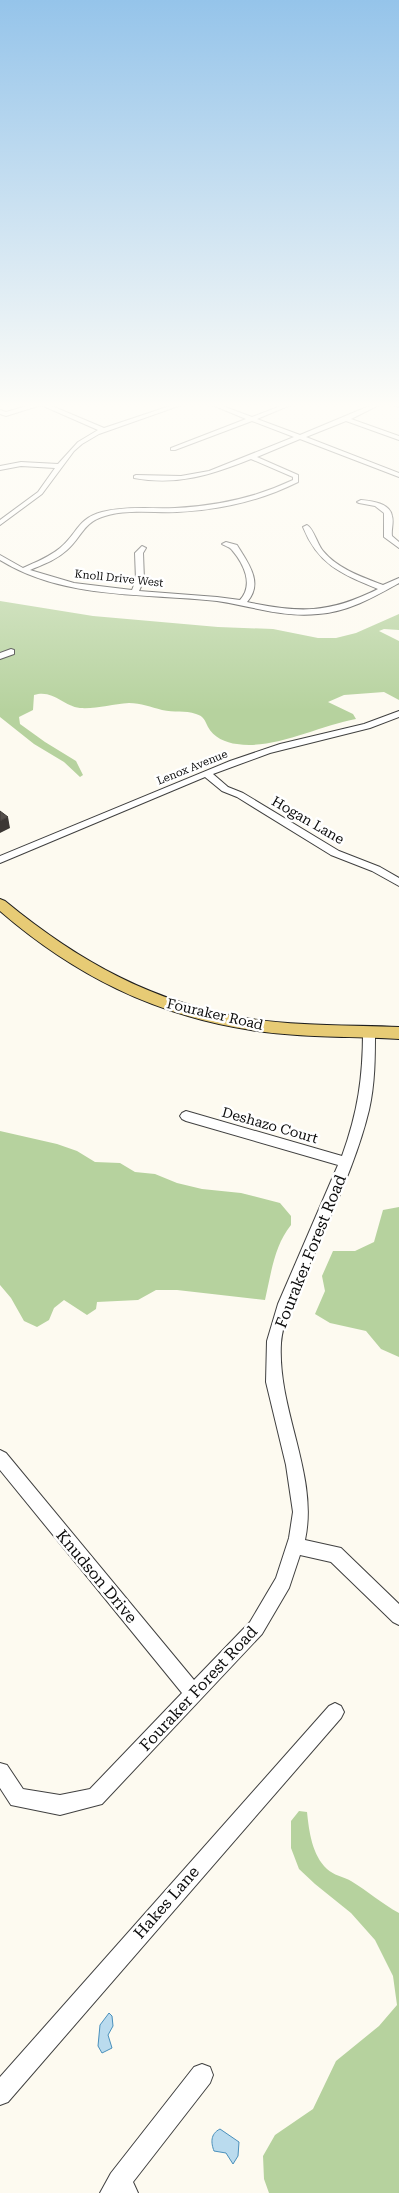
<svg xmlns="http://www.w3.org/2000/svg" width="399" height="2193" viewBox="0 0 399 2193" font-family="'Roboto Serif',serif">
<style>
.forest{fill:#b6d29e}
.water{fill:#badbee;stroke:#4a90bc}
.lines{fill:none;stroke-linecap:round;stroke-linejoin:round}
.minor-casing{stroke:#404040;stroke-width:2}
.major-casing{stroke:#1e1e1e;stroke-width:2}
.minor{fill:#fff;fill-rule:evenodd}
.major{fill:#e7cb75;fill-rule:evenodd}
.shaded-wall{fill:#3c3734}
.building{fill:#554f4b;stroke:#3c3734}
.labels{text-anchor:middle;stroke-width:5;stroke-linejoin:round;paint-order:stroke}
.far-street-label{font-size:11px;fill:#0d0d0d;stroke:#fff}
.street-label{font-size:14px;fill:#0d0d0d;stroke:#fff}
.near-street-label{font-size:16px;fill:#0d0d0d;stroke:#fff}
</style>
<rect width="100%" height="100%" fill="#fdfaf0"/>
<path class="forest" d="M0 601 93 616 218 627 273 629 318 638H336L356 633 399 614V630L384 629 379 631 399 641V700L384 692 344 695 328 702 353 714 356 719C318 726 274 750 237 744 226 743 213 737 208 727 205 721 204 716 196 714 185 710 174 713 162 710 151 707 141 703 129 703 112 704 97 709 80 708 63 706 53 689 34 695L33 710 19 717 20 724 45 742 76 761 83 775 80 777 64 762 34 744 0 717Z
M0 1131 57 1144 77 1151 95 1162 120 1163 135 1172 155 1174 177 1183 202 1189 241 1193 280 1203 291 1216V1225C274 1246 271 1274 265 1300L177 1290H156L138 1300 97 1302 96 1309 87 1315 64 1300 54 1308 49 1320 37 1327 24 1321 11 1298 0 1285Z
M399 1207V1357L381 1349 366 1331 330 1323 315 1314 325 1291 322 1276 333 1251H355L374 1242 383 1210Z
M299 1811 307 1812C309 1831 312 1855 327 1869 333 1875 344 1877 351 1881 368 1891 382 1904 399 1913V2193H269L264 2179 263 2156 275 2135 313 2109 336 2061 379 2026 397 2005 393 1976 375 1940 351 1913 315 1884 299 1869 291 1848V1821Z"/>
<path class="water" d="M109 2013 112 2016 113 2026 108 2035 112 2048 102 2053 98 2046 100 2025Z
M220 2129 239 2142 238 2156 233 2164 226 2153 214 2151C211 2143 210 2134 220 2129Z"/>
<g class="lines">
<g class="minor-casing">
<path id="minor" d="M34 404H47L104 428 176 404H184L99 434 82 444 74 451 42 494 0 525V520L38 492 55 468 21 466 0 470V466L21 462 58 464 78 442 98 430 41 405 6 416 0 414V410L6 412Z
M210 404H217L252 417 286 404H293L257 419 300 435 374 404H381L351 419 399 436V440L346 421 306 437 399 473V477L300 439 257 457 298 475V482C260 501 220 510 177 512 154 513 128 509 105 516 83 522 82 537 67 550 56 560 42 565 30 570L74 583 132 590 136 580 135 553 142 546 146 548 143 553 144 580 139 591 217 597 240 600C254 585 244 564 232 550 230 547 225 546 222 544L226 542 237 545C248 563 264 583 247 602 300 613 328 614 378 589 342 574 318 565 303 527L307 525C314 529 317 544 323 551 338 569 362 577 383 585L399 578V583C374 597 348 612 318 614 284 618 251 606 217 601 144 593 65 600 0 560V555L23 568C36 562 49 557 60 548 77 534 78 518 102 512 126 506 151 509 175 508 216 506 255 498 293 480V477L251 459C211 475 177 486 134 478V476L136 475 181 476 209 471 294 437 252 421 175 450H171V448L246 419Z
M392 404H399V407L393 405Z
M361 500C372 501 390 503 392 516 394 522 391 530 392 536L399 542V548L384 537V513L375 506 359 503 357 502Z
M11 649 14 650V654L0 659V653Z
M399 711V717L370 728 270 753 213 774 228 787 243 793 339 851 380 867 399 878V886L372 871 331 855 237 797 222 791 205 777 0 863V856L230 761 280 744 364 724Z
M369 1027 375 1031C375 1057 375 1084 369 1110 358 1156 337 1201 319 1244 307 1271 283 1314 281 1343 277 1410 319 1475 305 1540L341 1548 399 1604V1625L393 1622 331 1562 300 1555 289 1588 262 1634 102 1804 60 1815 11 1805 0 1788V1763L7 1765 23 1789 60 1795 90 1789 182 1693 0 1470V1450L6 1453 194 1680 250 1622 276 1578 289 1538 293 1512 286 1465 266 1382 267 1341 278 1304 338 1165 186 1121 182 1119 180 1116 182 1113 186 1111 342 1156C358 1112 363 1077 363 1031Z
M335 1703 341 1706 344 1712 341 1718 8 2102 0 2105V2077L329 1706Z
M202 2064 210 2067 213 2075 210 2083 133 2182 138 2193H100L111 2173 194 2067Z"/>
</g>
<g class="major-casing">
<path id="major" d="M0 899 5 901C79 962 155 1004 251 1019 300 1026 350 1025 399 1027V1039C350 1036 300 1038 251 1030 154 1015 74 975 0 911Z"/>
</g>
<use href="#minor" class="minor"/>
<use href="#major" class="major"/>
</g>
<path class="shaded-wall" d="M8 817 10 828 0 833V821Z"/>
<path class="building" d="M0 811 8 817 0 821Z"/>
<linearGradient id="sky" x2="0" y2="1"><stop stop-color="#95c4ea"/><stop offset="0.57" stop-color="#fefdf8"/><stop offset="1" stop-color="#fefdf8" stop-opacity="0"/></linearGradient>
<rect width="399" height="711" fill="url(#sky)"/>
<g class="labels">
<g class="far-street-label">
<text transform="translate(119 578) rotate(6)" y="4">Knoll Drive West</text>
<text transform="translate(192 767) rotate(-22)" y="4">Lenox Avenue</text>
</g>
<g class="street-label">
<text transform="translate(308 820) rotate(30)" y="5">Hogan Lane</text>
<text transform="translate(215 1014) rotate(13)" y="5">Fouraker Road</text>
<text transform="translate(270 1125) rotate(16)" y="5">Deshazo Court</text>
</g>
<g class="near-street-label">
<text transform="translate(310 1251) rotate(-68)" y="6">Fouraker Forest Road</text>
<text transform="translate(97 1576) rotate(50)" y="6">Knudson Drive</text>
<text transform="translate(198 1688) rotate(-47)" y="6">Fouraker Forest Road</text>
<text transform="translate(166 1902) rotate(-49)" y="6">Hakes Lane</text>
</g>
</g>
</svg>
